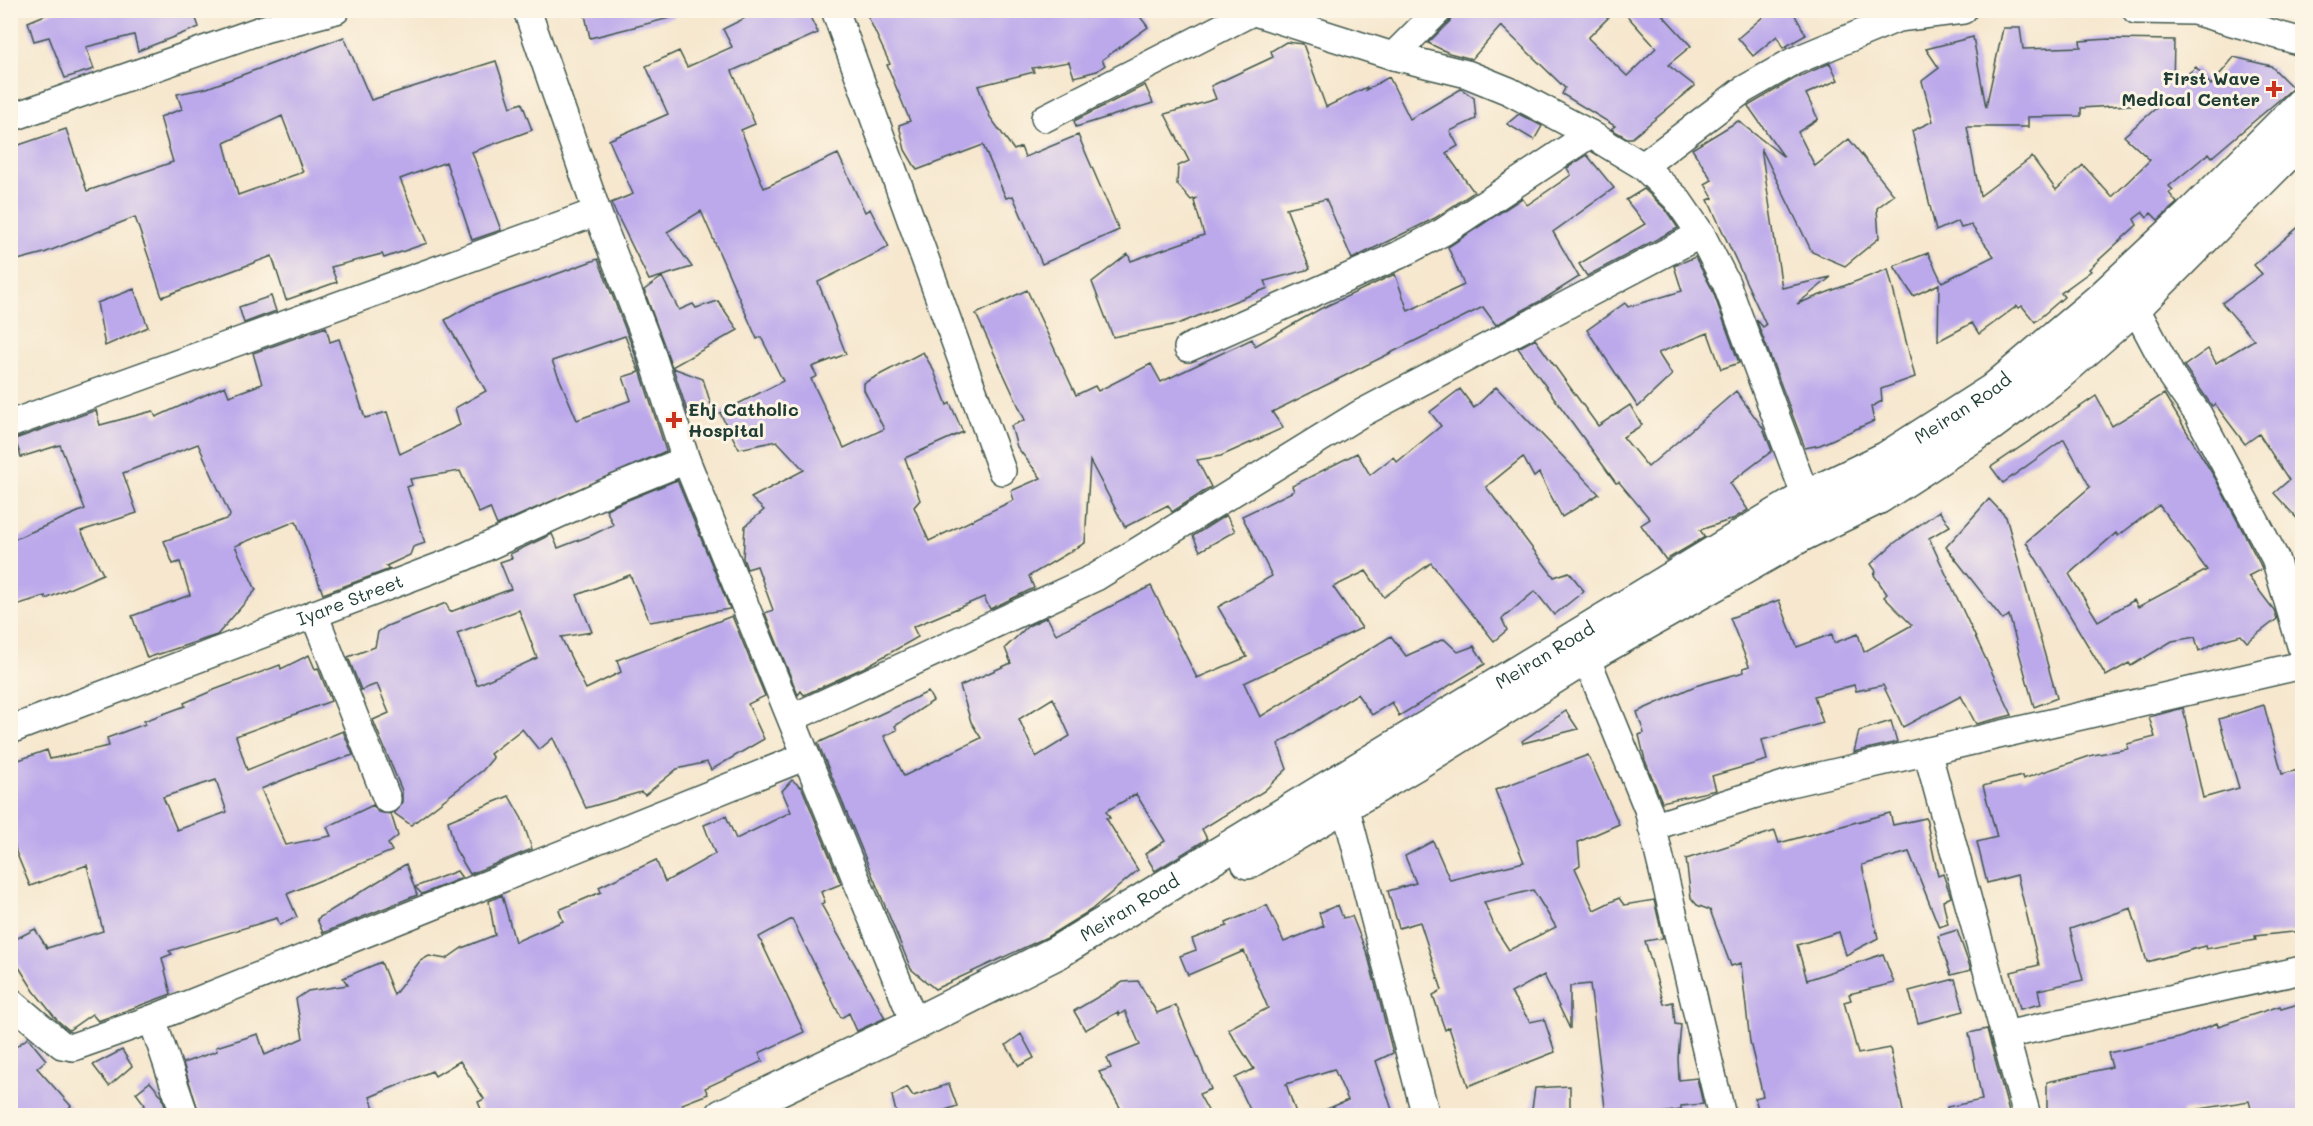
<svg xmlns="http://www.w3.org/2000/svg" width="2313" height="1126" viewBox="0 0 2313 1126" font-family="Mali,sans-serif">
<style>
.building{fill:#bca9eb;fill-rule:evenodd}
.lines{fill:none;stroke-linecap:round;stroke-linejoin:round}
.street-casing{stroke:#3f564b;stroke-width:30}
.secondary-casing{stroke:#3f564b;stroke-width:36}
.street{stroke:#fff;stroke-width:27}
.secondary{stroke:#fff;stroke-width:33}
.poi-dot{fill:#c8321e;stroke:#fcf5e5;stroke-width:2}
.labels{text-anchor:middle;stroke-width:6;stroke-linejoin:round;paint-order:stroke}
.poi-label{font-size:18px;font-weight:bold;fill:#1f3d34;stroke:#fcf5e5;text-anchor:end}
.street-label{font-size:18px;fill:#1f3d34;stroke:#fcf5e5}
</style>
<rect width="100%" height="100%" fill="#fcf5e5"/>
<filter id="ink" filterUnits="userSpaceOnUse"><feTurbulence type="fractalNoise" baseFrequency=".0167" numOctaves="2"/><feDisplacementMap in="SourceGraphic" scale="12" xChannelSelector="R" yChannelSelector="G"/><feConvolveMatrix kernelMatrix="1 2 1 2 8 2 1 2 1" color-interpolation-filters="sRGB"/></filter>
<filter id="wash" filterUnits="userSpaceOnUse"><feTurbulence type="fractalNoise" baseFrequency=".008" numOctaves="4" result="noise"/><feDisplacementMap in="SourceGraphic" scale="24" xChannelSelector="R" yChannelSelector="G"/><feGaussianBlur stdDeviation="1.35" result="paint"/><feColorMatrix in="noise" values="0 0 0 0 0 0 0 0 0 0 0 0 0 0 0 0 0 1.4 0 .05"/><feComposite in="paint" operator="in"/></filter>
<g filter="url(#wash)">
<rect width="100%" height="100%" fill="#f6e7ce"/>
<g id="blocks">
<path class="building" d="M57 10H193L199 27 138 51 134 35 86 47 94 69 65 78 49 37 34 41 28 22Z
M584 10H673L674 17 590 38Z
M761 10H789L793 18 807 11 818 33 732 71 755 124 741 130 764 188 838 154 865 212 870 209 889 247 818 282 846 354 812 367 817 376 811 379 844 448 884 429 864 390V383L923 352 934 371 947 405 950 403 963 432 905 458 920 500 914 507 929 541 1014 500 1011 491 1041 478 1017 447 1011 426 1025 420 976 314 1027 290 1076 395 1095 386 1098 391 1151 364 1161 382 1252 339 1255 346 1320 309 1395 274 1408 311 1464 285 1448 247 1522 198 1527 205 1571 175 1567 168 1587 155 1614 188 1553 232 1579 277 1544 299 1496 325 1483 307 1272 412 1283 428 1221 456 1197 460 1211 487 1172 512 1168 505 1125 527 1090 461 1085 543 1029 576 1034 588 990 609 984 597 913 627 918 637 865 667 804 695 801 691 798 695 765 613 773 610 757 566 747 569 743 558 745 526 764 510 751 498 804 470 777 441 739 449 720 413 783 381 761 337 757 339 701 211 667 232 692 267 649 280 611 203 633 194 609 140 668 114 646 66 679 51 687 67 732 47 723 29Z
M865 10H1135L1148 27 1102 60 1105 65 1097 71 1074 77 1069 62 1032 68 1034 72 978 86 990 117 1014 150 1021 147 1025 157 1078 135 1119 230 1042 264 1013 196 1006 198 983 145 917 170 905 150 899 125 910 121 887 65 890 64Z
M1454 10H1616L1588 38 1627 76 1656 48 1622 10H1658L1691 46 1668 65 1695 86 1632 138H1627L1611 129 1615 126 1562 94 1565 88 1501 26 1472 59 1449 53 1428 43 1450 21Z
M1771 10H1792L1806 35 1783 48 1777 36 1753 56 1738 38Z
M2003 28H2020L2023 49 2081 47 2080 41 2109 39 2174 40 2173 86 2196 67 2211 85 2234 57 2271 66 2293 88 2212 157 2209 153 2169 186 2173 190 2169 193 2177 203 2158 220 2151 213 2147 217 2143 212 2134 219 2137 225 2089 269 2091 271 2061 293 2064 297 2035 322 2022 306 2019 308 2017 306 1979 334 1972 323 1938 341 1939 284 1913 296 1894 266 1928 253 1942 282 1994 256 1971 225 1961 228 1958 221 1936 231 1912 131 1933 121 1922 81 1939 68 1926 49 1973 37 1986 107ZM2162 103 2124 136 2150 160 2112 197 2083 165 2056 190 2032 157 1980 196 1967 127H2028V117L2081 116V108Z
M344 37 371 100 496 61 511 107 522 103 532 130 472 152 501 230 472 240 446 162 400 179 427 243 384 258 382 254 331 267 337 282 286 300 272 256 162 297 135 217 44 253 10 262V148L66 129 87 191 173 162 160 117 182 109 177 94 207 88ZM282 116 303 172 238 195 224 143Z
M1286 42 1303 44 1326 107 1367 87 1366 90 1389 77 1410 119 1461 89 1474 98 1476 119 1450 131 1458 146 1446 153 1474 192 1435 218 1352 259 1326 199 1286 208 1310 269 1265 281 1268 288 1178 324 1113 337 1092 282 1128 254 1131 261 1204 235 1194 201 1197 198 1191 200 1177 184 1178 166 1189 161 1165 114 1216 99 1211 86 1273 57 1271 51Z
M1830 63 1838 80 1806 94 1818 119 1798 132 1815 166 1849 139 1894 195 1877 208 1879 238 1845 266 1812 252 1761 148 1782 288 1831 277 1797 304 1888 269 1915 377 1881 389 1882 401 1871 407 1874 421 1820 445 1805 448 1756 319 1763 327 1766 325 1708 200 1713 198 1705 184 1712 180 1692 149 1738 121 1784 157 1748 106 1794 79Z
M1145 85 1153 103 1076 127 1074 121Z
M1519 114 1542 126 1534 140 1507 124Z
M1644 189 1665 209 1678 228 1587 276 1579 264 1645 224 1626 200Z
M2302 224V524L2274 493 2289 480 2259 434 2245 444 2215 404 2212 406 2184 366 2208 349 2216 363 2254 340 2222 303 2262 274 2254 265Z
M1695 257 1712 289 1739 363 1721 369 1708 333 1658 353 1672 375 1638 407 1587 330 1625 303 1628 307 1682 291 1674 266Z
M598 259 634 351 666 451 497 525 490 508 479 513 460 471 410 479 412 485 407 487 425 543 413 547 410 555 386 566 390 569 323 594 296 521 235 546 256 590 217 635 147 658 132 616 190 595 180 562 173 564 164 541 229 518 230 515 198 444 123 473 137 513 81 531 103 574 46 599 45 596 10 607V541L85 509 60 445 21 457 15 439 96 410 100 425 153 411 156 417 225 386 229 396 262 384 253 353 326 327 330 342 339 339 365 418 387 412 400 454 460 425 455 408 486 391 445 320 471 305ZM625 336 639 372 623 377 631 400 577 420 552 361Z
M662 277 679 310 693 304 696 308 718 301 738 330 672 367 644 290Z
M134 289 148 327 105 346 97 303Z
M271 296 276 311 244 323 239 307Z
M1535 339 1598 426 1630 405 1642 425 1623 437 1648 467 1736 391 1763 428 1772 451 1730 483 1748 510 1733 519 1700 530 1705 537 1666 560 1641 525 1650 519 1619 482 1616 483 1518 348Z
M673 368 703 379 713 411 690 420Z
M1496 387 1599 494 1562 517 1539 473 1534 477 1523 457 1486 487 1554 577 1569 572 1584 591 1554 615 1535 591 1502 619 1507 630 1494 641 1431 563 1384 597 1366 571 1333 587 1362 628 1244 683 1260 717 1391 636 1406 656 1444 639 1458 652 1474 646 1485 664 1399 716 1392 702 1372 715 1357 694 1278 744 1287 769 1264 791 1202 829 1207 839 1155 871 1145 854 1165 841 1136 794 1106 811 1110 818H1106L1138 870 1091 910 1047 937 935 989 911 969 818 743 928 692 933 701 895 726 897 730 884 736 904 776 981 738 971 722 960 686 1011 663 1005 648 1028 626 1047 617 1056 634 1151 586 1197 678 1247 657 1218 607 1272 576 1242 516 1294 491 1292 486 1357 453 1370 475 1393 457 1397 462 1441 426 1430 412 1460 389 1474 408ZM1053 698 1070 736 1036 757 1019 719Z
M2164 394 2215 478 2260 564 2262 569 2248 576 2274 610 2277 619 2247 642 2241 635 2219 641 2199 651 2195 637 2172 641 2131 666 2129 663 2106 676 2026 542 2090 487 2064 439 2003 483 1991 467 2096 396 2112 426ZM2159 505 2207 570 2138 607 2134 600 2098 621 2069 574 2116 533 2118 536Z
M677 480 730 609 650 622 630 575 577 595 592 632 561 637 586 689 621 672 617 660 732 616 765 696 748 704 764 739 711 770 707 762 677 769 645 795 641 792 586 808 553 738 539 750 522 729 490 754 493 758 483 770 411 825 394 813 402 802V791L373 720 389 713 377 684 361 690 348 657 375 647 378 632 387 626 446 603 450 612 511 589 500 562 512 558 510 554 552 534 558 548 592 535 613 525 606 509ZM519 610 537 658 477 685 457 633Z
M1989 499 2006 517 2057 698 2034 707 2009 615 2003 620 1946 547Z
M1939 511 1950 526 1929 538 2012 715 1976 724 1961 696 1903 727 1883 685 1856 691 1854 685 1814 696 1823 723 1762 740 1767 760 1712 776 1716 790 1662 802 1645 760 1639 735 1644 733 1637 712 1695 686 1744 672 1743 668 1749 666 1730 618 1779 600 1797 647 1832 634 1834 643 1858 634 1864 652 1912 625 1884 597 1887 594 1874 575 1876 571 1871 564 1893 544Z
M1226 515 1235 531 1200 551 1193 536Z
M309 655 315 669 318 668 331 701 236 736 247 770 343 731 353 755 302 772 261 789 286 845 331 836 327 827 373 805 378 812 391 814 398 836 388 844 392 851 287 894 297 917 280 925 277 918 169 951 172 954 162 958 171 994 98 1021 92 1014 69 1030 57 1020 34 991 10 953V942L35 929 47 948 103 931 87 865 30 886 16 852 10 823V763L47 750 50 759 109 746 107 738 145 724 144 721 185 706 184 703 214 690 280 665 281 669ZM216 780 227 812 177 830 163 797Z
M2264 705 2282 774 2302 769V931L2255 936 2256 940 2206 949 2205 946 2147 962 2131 908 2070 929 2083 980 2038 990 2041 1004 2020 1009 2011 972 2039 965 2017 875 1987 883 1977 842 1997 837 1983 786 2022 776 2023 779 2093 755 2128 749 2127 744 2155 737 2149 717 2183 708 2203 798 2239 788 2219 719Z
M1566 711 1578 729 1523 743 1522 741Z
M1891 721 1897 742 1854 752 1859 731Z
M1588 755 1619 824 1578 842 1580 865 1575 868 1594 910 1619 898 1624 905 1654 900 1663 938 1645 941 1664 1004 1673 1002 1675 1024 1681 1025 1678 1058 1679 1080 1697 1078 1703 1104 1681 1106V1110L1640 1116H1606L1590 984 1570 986V1029L1544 975 1511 993 1530 1022 1544 1019 1555 1052 1468 1086 1449 1027 1445 1030 1433 995 1442 990 1420 922 1399 928 1388 891 1416 883 1405 856 1433 841 1450 880 1524 862 1495 790ZM1533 890 1556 927 1509 950 1496 930 1484 902Z
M792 780 802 788 841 884 821 892 825 902 821 904 885 1018 857 1031 849 1013 841 1018 792 919 759 937 804 1032 759 1053 763 1061 705 1088 708 1094 682 1104 690 1116H484L478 1102 484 1099 460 1061 435 1076 432 1071 370 1097 377 1116H200L183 1063 217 1051 216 1047 258 1034 265 1055 303 1038 296 999 308 991 348 985 343 978 381 962 394 995 420 961 429 956 446 959 462 948 495 935 489 901 502 895 515 942 563 921 559 910 601 892 599 887 656 860 665 882 715 854 704 825 726 816 736 839 791 812 782 791Z
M509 796 522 819 532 849 470 874 455 849 448 821Z
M1890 813 1893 825 1926 818 1938 876 1943 874 1951 897 1943 901 1948 924 1939 927 1909 852 1862 865 1878 938 1846 955 1839 932 1797 945 1807 980 1883 954 1894 983 1849 994 1851 1000 1844 1002 1858 1054 1890 1048 1904 1116H1760L1755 1098 1763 1096 1750 1042 1741 963 1731 966 1710 910 1697 905 1691 898 1686 859 1775 831 1779 843Z
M406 864 417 895 323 933 317 919Z
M457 871 462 878 422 894 415 887Z
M1267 905 1284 942 1324 926 1319 913 1338 905 1343 918 1352 916 1368 956 1393 1053 1376 1061 1394 1116H1311L1348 1100 1334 1069 1286 1084 1297 1116H1253L1235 1078 1254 1069 1228 1029 1268 1008 1244 951 1188 975 1180 956 1196 950 1192 939 1227 926 1226 923Z
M1957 930 1971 970 1951 975 1938 936Z
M1955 979 1964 1011 1918 1023 1909 991Z
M1138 981 1157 1013 1176 1005 1211 1089 1199 1094 1211 1116H1125L1099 1072 1111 1068 1107 1058 1140 1045 1125 1011 1119 1015 1118 1012 1085 1030 1074 1011 1123 982Z
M2302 1003V1111L2285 1116H2253L2249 1101 2181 1112 2182 1116H2047V1082L2112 1067 2108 1053 2179 1038 2217 1023 2218 1026 2280 1006 2281 1009Z
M1987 1029 2010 1116H1948L1947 1107 1982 1100 1969 1033Z
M1021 1034 1034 1058 1019 1066 1006 1045Z
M28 1038 46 1060 37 1068 71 1106 61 1116H10V1051Z
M122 1050 132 1066 109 1086 93 1065Z
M150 1082 162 1096 168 1116H136L145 1105 136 1093Z
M949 1084 957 1106 928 1116H897L892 1096 907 1087 913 1096Z
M1570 1086V1116H1531L1535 1088Z"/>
</g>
</g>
<g filter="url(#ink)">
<use href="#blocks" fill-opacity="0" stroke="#3f564b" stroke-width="1.5"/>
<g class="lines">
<g class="street-casing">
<g id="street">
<path d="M527 10 597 212 649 346 686 460 915 1024"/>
<path d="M835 10 1002 471"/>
<path d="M1248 10 1393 56 1467 74 1509 91 1590 134 1643 166 1677 199 1701 234 1726 283 1806 497"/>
<path d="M2136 10 2194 11 2302 42"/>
<path d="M1393 56 1439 10"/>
<path d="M10 118 264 29 336 10"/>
<path d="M1045 118 1252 12"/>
<path d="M1643 166 1743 90 1794 61 1898 18 1963 10"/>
<path d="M2135 307 2172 377 2198 414 2275 558 2302 649"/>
<path d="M1188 348 1399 255 1443 232 1590 134"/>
<path d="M10 424 597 212"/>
<path d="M314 614 387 799"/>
<path d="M1586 657 1648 809 1722 1116"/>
<path d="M792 718 1096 577 1360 414 1701 234"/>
<path id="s1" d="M10 730 462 558 609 491 686 460"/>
<path d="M1927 751 2027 1116"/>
<path d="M1345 805 1426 1116"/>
<path d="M1652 827 1790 783 2302 665"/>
<path d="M10 1001 62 1045 73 1047 152 1019"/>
<path d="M2005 1035 2302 970"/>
<path d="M185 1116 152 1019 806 756"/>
</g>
</g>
<g class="secondary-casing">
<g id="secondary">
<path d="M1248 862 1415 764 1586 657 1803 534 1879 497 1987 427 2056 376 2135 307 2302 139"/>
<path id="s2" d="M722 1116 915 1024 1056 953 1806 497 1887 458 1992 391 2102 298 2190 216 2302 104"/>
</g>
</g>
<use href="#street" class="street"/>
<use href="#secondary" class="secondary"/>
</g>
</g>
<g class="poi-dot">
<path d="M2271 80h6v6h6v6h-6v6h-6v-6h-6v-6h6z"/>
<path d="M671 411h6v6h6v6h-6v6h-6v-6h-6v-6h6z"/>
</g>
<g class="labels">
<g class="poi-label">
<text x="2260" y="85">First Wave<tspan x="2260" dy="21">Medical Center</tspan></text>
<text x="688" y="416" text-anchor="start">Ehj Catholic<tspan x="688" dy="21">Hospital</tspan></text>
</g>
<g class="street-label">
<text dy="6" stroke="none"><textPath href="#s2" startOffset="1430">Meiran Road</textPath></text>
<text dy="6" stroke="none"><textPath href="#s1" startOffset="364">Iyare Street</textPath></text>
<text dy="6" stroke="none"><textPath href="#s2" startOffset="944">Meiran Road</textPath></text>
<text dy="6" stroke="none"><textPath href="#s2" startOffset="458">Meiran Road</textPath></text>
</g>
</g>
<rect width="2313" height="1126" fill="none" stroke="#fcf5e5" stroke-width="36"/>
</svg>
